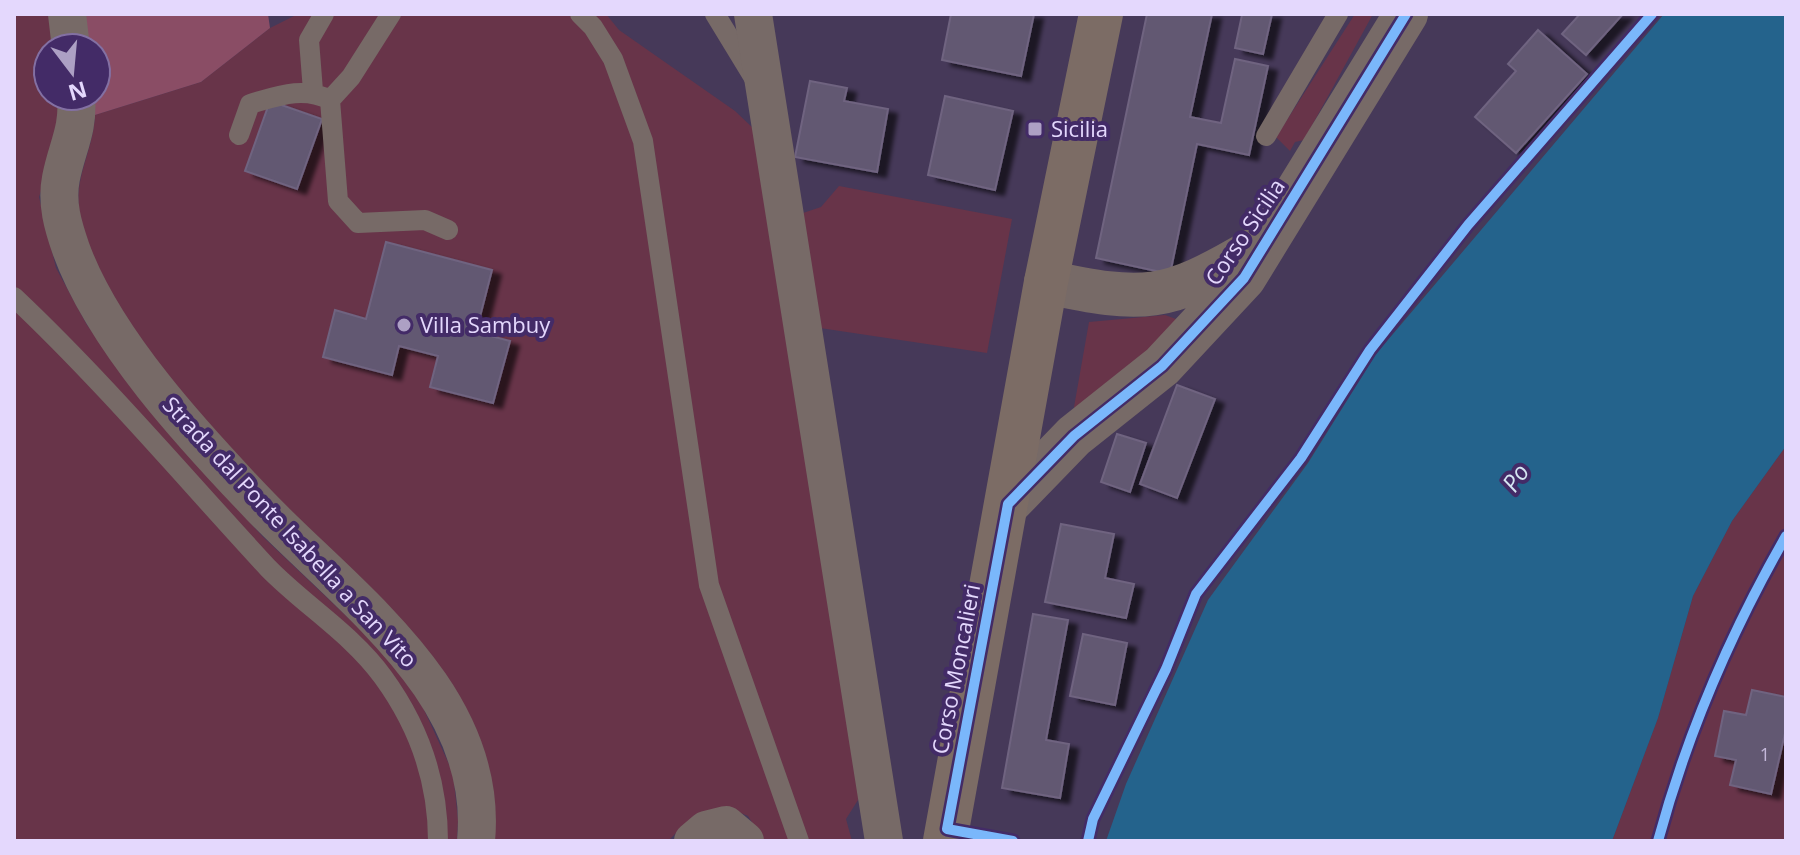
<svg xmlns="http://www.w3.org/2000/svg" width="1800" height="855" viewBox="0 0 1800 855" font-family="'Open Sans',sans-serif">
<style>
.green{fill:#683449}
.forest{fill:#8a4d65}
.water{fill:#24638c}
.building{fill:#625872;stroke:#6f6480;stroke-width:2;filter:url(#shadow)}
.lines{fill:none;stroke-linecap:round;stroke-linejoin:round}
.service{stroke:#776a67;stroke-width:20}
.minor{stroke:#776a67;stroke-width:38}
.tertiary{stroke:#776a67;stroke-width:44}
.secondary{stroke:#7c6c65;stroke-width:44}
.cycleway-casing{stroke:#432b67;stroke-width:15}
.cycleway{stroke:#7ab7fb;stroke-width:10}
.poi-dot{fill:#ada0c4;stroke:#432b67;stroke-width:3}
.labels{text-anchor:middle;stroke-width:8;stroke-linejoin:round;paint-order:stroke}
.number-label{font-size:18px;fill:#c4b8da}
.poi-label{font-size:22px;fill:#e4d8fd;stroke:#432b67;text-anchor:start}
.street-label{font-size:22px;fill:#e4d8fd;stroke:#432b67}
.water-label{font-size:24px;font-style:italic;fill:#d5e6f2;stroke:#432b67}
</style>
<defs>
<filter id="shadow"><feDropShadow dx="9" dy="5" stdDeviation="2" flood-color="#0009"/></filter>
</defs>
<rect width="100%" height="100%" fill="#463959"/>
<path class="green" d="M14 14H53L57 48H48V96H62L53 154 39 197 56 268 87 325 196 462 262 536 380 648 420 701 453 773 458 820 457 841H14Z
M298 14H606L619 30 735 111 754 129 859 787 858 800 846 819 852 841H764L748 816 731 809 677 832 668 841H491L489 781C410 681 331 582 252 482 194 410 102 312 81 220 71 181 93 154 95 115L201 82 270 28Z
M1355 14H1373L1304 140 1295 142 1290 151 1276 137Z
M839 186 1012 219 987 353 820 328 800 214 821 207Z
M1165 315 1176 319 1177 327 1078 416 1074 407 1089 322Z
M1786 446V841H1612L1658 718 1693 596 1732 521Z"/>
<path class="forest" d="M82 14H268L270 28 201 82 95 115 93 96H96V48H86Z"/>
<path class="water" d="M1664 14H1786V446L1732 521 1693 596 1658 718 1612 841H1106L1126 784 1208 600 1308 463 1376 354Z"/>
<path class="building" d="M951 14H1034L1021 76 942 60Z
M1147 14H1212L1190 117 1221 123 1235 59 1268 66 1249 155 1197 144 1170 274 1096 258Z
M1238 14H1272L1263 54 1235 48 1242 15Z
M1580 14H1623L1586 55 1562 34Z
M1538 30 1587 74 1516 153 1475 117 1516 71 1508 64Z
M810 81 847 88 844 101 888 109 877 172 795 157Z
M945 96 1013 111 995 190 928 175Z
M270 101 322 119 297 189 245 171Z
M386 242 492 270 476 332 510 341 493 403 430 387 438 356 399 346 392 375 323 357 335 310 366 319Z
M1177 385 1215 399 1177 498 1140 484Z
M1117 434 1146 443 1130 492 1101 482Z
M1061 524 1114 534 1105 578 1134 584 1126 618 1045 602Z
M1033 614 1068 620 1046 740 1069 744 1060 798 1002 788Z
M1083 634 1127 643 1115 705 1070 696Z
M1752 690 1786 697V729L1771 794 1730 785 1736 760 1715 756 1724 711 1746 715Z"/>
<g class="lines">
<path class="service" d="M391 14 351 77 330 100 338 201 358 223 425 220 448 230
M580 14 593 27 613 59 643 141 709 585 799 841
M715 14 754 78
M313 91 309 40 324 14
M239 135 250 104C278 96 303 86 330 100
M1266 136 1338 14
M14 297C104 382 184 477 268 568 304 605 352 634 383 677 418 725 438 781 438 841"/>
<path class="minor" d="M67 14 71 48
M753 14 884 841
M76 96C79 130 67 147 61 178 56 203 63 226 71 249 104 340 194 437 261 507 350 599 490 696 476 841
M693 841 706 830 726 825 745 841"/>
<path class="tertiary" d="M1046 282C1145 303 1165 302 1252 251
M1008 504 1074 436 1162 366 1244 278 1406 14"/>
<path class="secondary" d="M945 841 1046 282 1101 14"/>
<g class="cycleway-casing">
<path id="cycleway" d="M1013 841 947 829 1008 504 1074 436 1162 366 1244 278 1406 14
M1088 841 1093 819 1166 669 1196 594 1301 458 1370 350 1468 225 1652 14
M1658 841C1687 734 1731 632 1786 536"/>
</g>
<use href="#cycleway" class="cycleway"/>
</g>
<g class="poi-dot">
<rect x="1027" y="121" width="16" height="16" rx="4"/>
<circle cx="404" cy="325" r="8"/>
</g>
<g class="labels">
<g class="number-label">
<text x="1765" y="761">1</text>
</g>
<g class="poi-label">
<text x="1051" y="137">Sicilia</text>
<text x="420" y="333">Villa Sambuy</text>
</g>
<g class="street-label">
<text transform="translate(1245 232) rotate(-56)" y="8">Corso Sicilia</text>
<text transform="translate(290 532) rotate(47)" y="8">Strada dal Ponte Isabella a San Vito</text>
<text transform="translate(956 669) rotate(-79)" y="8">Corso Moncalieri</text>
</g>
<g class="water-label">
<text transform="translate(1516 478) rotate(-56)" y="8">Po</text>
</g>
</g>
<rect width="1800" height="855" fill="none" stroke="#e4d8fd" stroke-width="32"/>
<g transform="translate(72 72) rotate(164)"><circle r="38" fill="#432b67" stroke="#8370a3" stroke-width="2"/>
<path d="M0-6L14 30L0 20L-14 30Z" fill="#ada0c4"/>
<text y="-12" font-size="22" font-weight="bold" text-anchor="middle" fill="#e4d8fd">N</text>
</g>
</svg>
